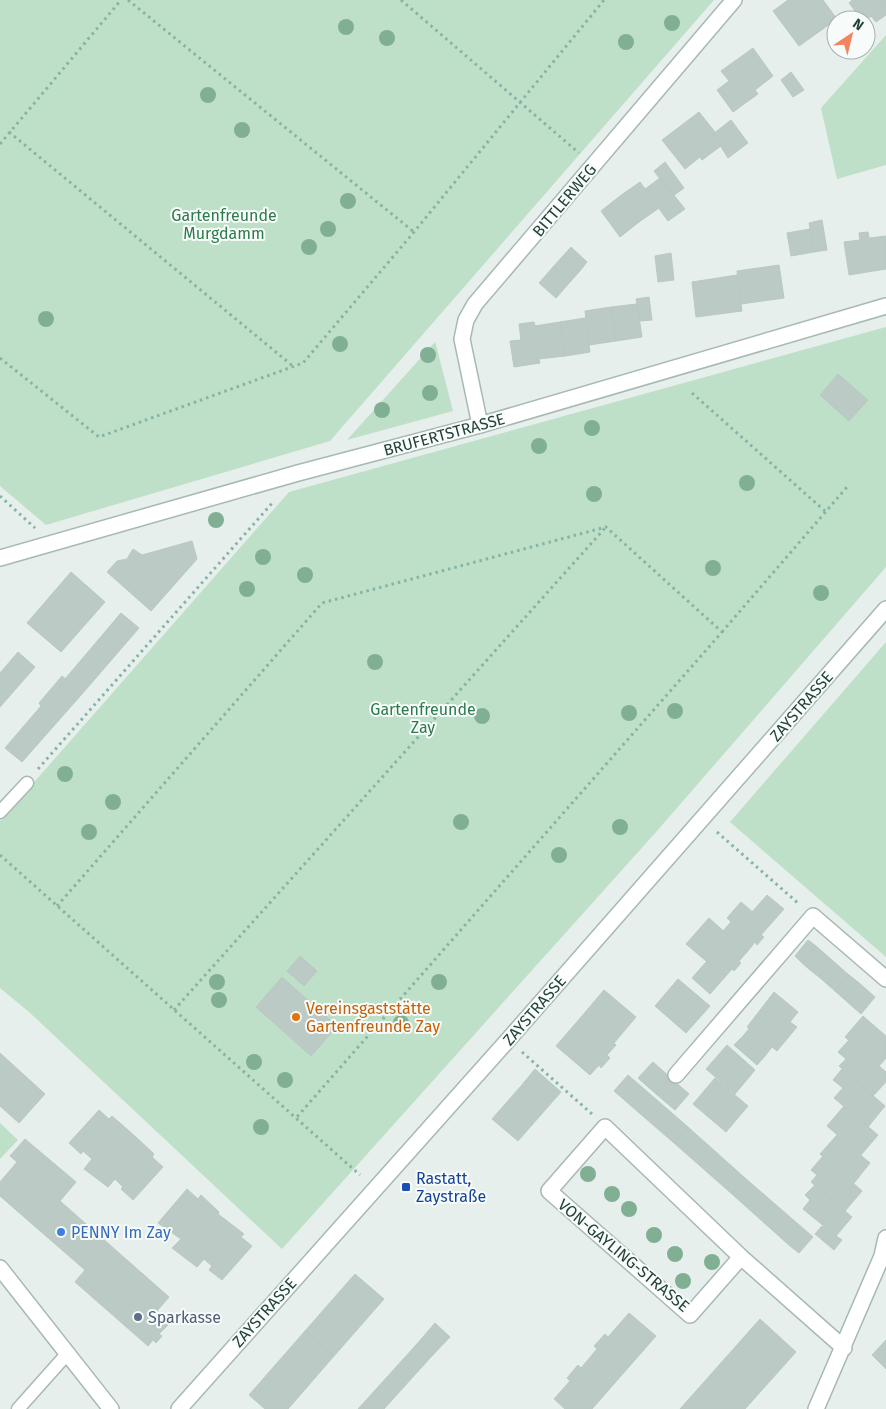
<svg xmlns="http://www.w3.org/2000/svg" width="886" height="1409" viewBox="0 0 886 1409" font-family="'Fira Sans',sans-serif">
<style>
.green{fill:#bfe0c8}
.building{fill:#bbcac4;stroke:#b8c9c2}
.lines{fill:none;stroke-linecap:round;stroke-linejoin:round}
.service-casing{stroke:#a8b8b2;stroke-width:15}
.minor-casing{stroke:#a8b8b2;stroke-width:18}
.tertiary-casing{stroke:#a8b8b2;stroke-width:18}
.path{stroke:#86b3a5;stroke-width:3;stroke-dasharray:2.5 4;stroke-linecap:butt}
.service{stroke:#fff;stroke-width:12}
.minor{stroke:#fff;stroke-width:15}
.tertiary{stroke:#fff;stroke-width:15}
.tree{fill:#80af93}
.food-dot{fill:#e8710a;stroke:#f7fbf9;stroke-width:2}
.transit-dot{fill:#1a4fb4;stroke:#f7fbf9;stroke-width:2}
.shop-dot{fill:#3f7fe0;stroke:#f7fbf9;stroke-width:2}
.service-dot{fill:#5c6f8a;stroke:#f7fbf9;stroke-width:2}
.labels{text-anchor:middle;stroke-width:4;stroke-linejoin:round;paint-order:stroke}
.street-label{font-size:16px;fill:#24423a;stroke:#f7fbf9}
.park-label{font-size:16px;fill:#2d7a4b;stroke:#f7fbf9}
.food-label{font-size:16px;fill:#c56008;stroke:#f7fbf9;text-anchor:start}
.transit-label{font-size:16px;fill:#164399;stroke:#f7fbf9;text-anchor:start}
.shop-label{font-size:16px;fill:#366cbe;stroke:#f7fbf9;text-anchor:start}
.service-label{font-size:16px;fill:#4e5e75;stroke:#f7fbf9;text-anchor:start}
</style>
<rect width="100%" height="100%" fill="#e6efeb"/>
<path class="green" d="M0 0H714L330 441 46 525 0 486Z
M886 35V165L837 179 821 108Z
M886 327V567L657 831 282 1249 29 1012 0 988V821L289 492Z
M435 341 453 411 347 440 435 342Z
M886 642V957L730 822Z
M0 1123 18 1140 0 1159Z"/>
<path class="building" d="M788 0H823L837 19 799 46 773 11Z
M852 0H886V5L866 20H862L849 3Z
M886 5V15L876 22 871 16Z
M753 48 773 76 755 90 758 94 733 112 717 90 729 81 721 71Z
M791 72 804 90 793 97 781 80Z
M699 112 715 132 713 134 721 146 702 160 700 157 685 169 662 140Z
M731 120 748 143 728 158 713 134Z
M665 162 684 188 673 196 654 171Z
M660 178 685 209 668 221 645 189Z
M640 182 659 208 639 222 620 196Z
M620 196 639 222 620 237 601 211Z
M822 220 827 250 814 252 809 223Z
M810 229 814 252 791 256 787 233Z
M868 232 869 238 886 236V269L849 275 844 242 860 240 859 233Z
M571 247 587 262 579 272 562 257Z
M671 253 674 280 658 282 655 256Z
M562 257 579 272 570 282 553 267Z
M779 265 784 298 741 304 737 271Z
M553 267 570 282 556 298 539 283Z
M737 275 742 311 696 317 692 282Z
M649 297 652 320 640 321 636 299Z
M637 304 642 337 616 341 611 307Z
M611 307 616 341 589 345 585 311Z
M585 318 590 352 565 356 560 322Z
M534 322 535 326 560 322 565 356 539 359 540 363 514 367 510 341 521 340 519 324Z
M838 374 868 400 849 421 820 395Z
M192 541 197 559 151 611 107 572 117 561 127 559 133 549 142 555Z
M71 572 105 602 61 652 27 623Z
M121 613 139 628 82 694 65 679Z
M18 652 35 667 0 707V673Z
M62 676 82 694 22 762 5 748 41 706 39 703Z
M767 895 784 909 769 926 752 912Z
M741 902 769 926 761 935 764 937 757 945 755 942 747 952 723 931 731 922 727 918Z
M709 918 747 952 739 961 741 963 734 971 732 969 725 977 686 944Z
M808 940 816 946 802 963 795 956Z
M816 946 824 953 810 970 802 963Z
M824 953 833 961 819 977 810 970Z
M300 956 317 971 304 986 287 971Z
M707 961 725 977 710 994 692 978Z
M833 961 841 968 827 984 819 977Z
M841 968 849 975 835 991 827 984Z
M849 975 858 982 844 999 835 991Z
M282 977 337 1026 311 1056 256 1007Z
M678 979 710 1006 686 1033 655 1006Z
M858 982 875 997 861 1014 844 999Z
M604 990 636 1017 614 1043 582 1016Z
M774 992 798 1012 790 1022 797 1027 777 1051 747 1027Z
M582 1016 616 1045 607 1055 610 1058 601 1068 599 1065 590 1075 556 1046Z
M863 1016 886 1036V1058L879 1066 845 1037Z
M749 1029 772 1047 765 1056 743 1036Z
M743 1036 765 1056 757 1065 734 1045Z
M849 1040 886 1072V1082L873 1096 839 1066 846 1059 838 1052Z
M727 1045 755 1070 735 1094 706 1069Z
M0 1053 45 1094 19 1123 0 1106Z
M653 1062 671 1078 656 1094 638 1078Z
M535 1069 561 1092 546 1109 521 1086Z
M842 1069 885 1106 868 1127 834 1098 843 1088 833 1080Z
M628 1075 688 1127 674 1143 614 1091Z
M671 1078 689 1094 675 1110 656 1094Z
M715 1078 748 1106 726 1132 693 1104Z
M521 1086 546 1109 518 1141 492 1119Z
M844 1106 878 1135 861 1155 827 1126Z
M99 1110 109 1119 112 1116 137 1138 154 1154 152 1157 163 1167 133 1200 121 1189 123 1187 115 1179 108 1187 84 1169 92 1159 83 1151 81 1154 69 1143Z
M688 1127 745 1178 732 1194 674 1143Z
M837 1135 870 1163 854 1183 820 1154Z
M25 1139 76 1182 60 1201 169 1297 157 1311 170 1323 159 1334 162 1336 156 1343 153 1340 148 1346 75 1282 85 1270 0 1196V1182L17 1162 10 1156Z
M823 1156 862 1191 845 1211 811 1182 817 1175 811 1170Z
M745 1178 805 1230 790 1246 732 1194Z
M815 1185 852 1217 836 1236 803 1209 810 1200 805 1195Z
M187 1189 198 1199 201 1195 219 1212 218 1214 244 1234 241 1237 252 1246 222 1280 209 1270 212 1266 204 1259 197 1267 172 1248 181 1239 158 1223Z
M822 1226 842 1240 834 1250 815 1234Z
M805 1230 813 1237 799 1253 790 1246Z
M355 1274 384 1299 334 1356 305 1331Z
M629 1313 656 1336 592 1409H565L554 1399 570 1381 567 1378 578 1365 581 1368 597 1349 594 1346 605 1334 608 1337Z
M760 1319 796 1352 745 1409H680Z
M435 1323 450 1337 430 1358 416 1345Z
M305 1331 334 1356 288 1409H265L249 1395Z
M886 1340V1369L872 1355Z
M416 1345 430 1358 384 1409H358Z"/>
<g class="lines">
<g class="service-casing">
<path id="service" d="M0 812 27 783
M18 1409 67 1354"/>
</g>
<g class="minor-casing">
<path id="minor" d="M480 425 462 339 466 320 475 304 734 0
M0 558 298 473 480 425 886 306
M676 1075 813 916 886 979
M741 1257 690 1315 549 1191 605 1127 741 1257 844 1348
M816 1409 882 1256 886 1238"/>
</g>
<g class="tertiary-casing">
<path id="tertiary" d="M0 1268 111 1409
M179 1409 508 1040 886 609"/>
</g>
<path class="path" d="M128 0 414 232
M401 0 579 153
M9 132 294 367
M0 144 121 0
M0 358 99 437 303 363 414 232 604 0
M692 393 826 512
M0 496 35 528
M722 632 847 487
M38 769 274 501
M717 832 799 904
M0 855 360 1175
M57 906 322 603 606 527 722 632 296 1118
M174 1010 605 528
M522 1052 592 1114"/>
<use href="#service" class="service"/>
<use href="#minor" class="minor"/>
<use href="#tertiary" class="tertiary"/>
</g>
<g class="tree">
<circle cx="672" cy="23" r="8"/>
<circle cx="346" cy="27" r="8"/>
<circle cx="387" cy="38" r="8"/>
<circle cx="626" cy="42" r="8"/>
<circle cx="208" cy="95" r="8"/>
<circle cx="242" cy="130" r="8"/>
<circle cx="348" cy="201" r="8"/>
<circle cx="328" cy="229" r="8"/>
<circle cx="309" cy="247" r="8"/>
<circle cx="46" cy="319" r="8"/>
<circle cx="340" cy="344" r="8"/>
<circle cx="428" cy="355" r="8"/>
<circle cx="430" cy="393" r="8"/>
<circle cx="382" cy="410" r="8"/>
<circle cx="592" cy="428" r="8"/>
<circle cx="539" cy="446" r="8"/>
<circle cx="747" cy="483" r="8"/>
<circle cx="594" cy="494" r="8"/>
<circle cx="216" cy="520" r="8"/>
<circle cx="263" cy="557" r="8"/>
<circle cx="713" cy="568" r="8"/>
<circle cx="305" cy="575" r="8"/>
<circle cx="247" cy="589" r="8"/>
<circle cx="821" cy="593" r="8"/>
<circle cx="375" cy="662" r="8"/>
<circle cx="675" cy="711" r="8"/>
<circle cx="629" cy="713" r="8"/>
<circle cx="482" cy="716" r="8"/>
<circle cx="65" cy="774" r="8"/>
<circle cx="113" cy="802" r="8"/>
<circle cx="461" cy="822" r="8"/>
<circle cx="620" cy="827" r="8"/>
<circle cx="89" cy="832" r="8"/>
<circle cx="559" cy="855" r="8"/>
<circle cx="217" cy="982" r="8"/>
<circle cx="439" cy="982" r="8"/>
<circle cx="219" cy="1000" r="8"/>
<circle cx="401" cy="1023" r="8"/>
<circle cx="254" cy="1062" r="8"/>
<circle cx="285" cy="1080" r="8"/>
<circle cx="261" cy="1127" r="8"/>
<circle cx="588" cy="1174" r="8"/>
<circle cx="612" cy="1194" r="8"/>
<circle cx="629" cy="1209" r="8"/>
<circle cx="654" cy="1235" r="8"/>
<circle cx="675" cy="1254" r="8"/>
<circle cx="712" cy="1262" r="8"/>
<circle cx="683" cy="1281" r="8"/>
</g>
<circle class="food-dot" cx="296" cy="1017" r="5"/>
<rect class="transit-dot" x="401" y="1182" width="10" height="10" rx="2.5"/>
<circle class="shop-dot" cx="61" cy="1232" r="5"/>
<circle class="service-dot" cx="138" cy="1317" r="5"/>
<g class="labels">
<g class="street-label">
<text transform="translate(564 200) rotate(-50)" y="6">BITTLERWEG</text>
<text transform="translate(444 434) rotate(-15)" y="6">BRUFERTSTRASSE</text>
<text transform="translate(801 706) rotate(-49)" y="6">ZAYSTRASSE</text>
<text transform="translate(534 1010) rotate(-49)" y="6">ZAYSTRASSE</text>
<text transform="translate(624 1255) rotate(40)" y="6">VON-GAYLING-STRASSE</text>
<text transform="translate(264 1312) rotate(-48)" y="6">ZAYSTRASSE</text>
</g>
<g class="park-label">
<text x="224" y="221">Gartenfreunde<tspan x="224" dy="18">Murgdamm</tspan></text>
<text x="423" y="715">Gartenfreunde<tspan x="423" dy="18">Zay</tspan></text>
</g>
<g class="food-label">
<text x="306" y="1014">Vereinsgaststätte<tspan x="306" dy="18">Gartenfreunde Zay</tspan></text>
</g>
<g class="transit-label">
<text x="416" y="1184">Rastatt,<tspan x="416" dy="18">Zaystraße</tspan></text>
</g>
<g class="shop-label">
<text x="71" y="1238">PENNY Im Zay</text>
</g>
<g class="service-label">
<text x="148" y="1323">Sparkasse</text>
</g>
</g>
<g transform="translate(851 35) rotate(35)"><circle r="24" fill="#f7fbf9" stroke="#a3b1ad"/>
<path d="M0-4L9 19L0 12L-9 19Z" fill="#f4845f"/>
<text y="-8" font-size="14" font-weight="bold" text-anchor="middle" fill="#24423a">N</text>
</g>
</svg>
